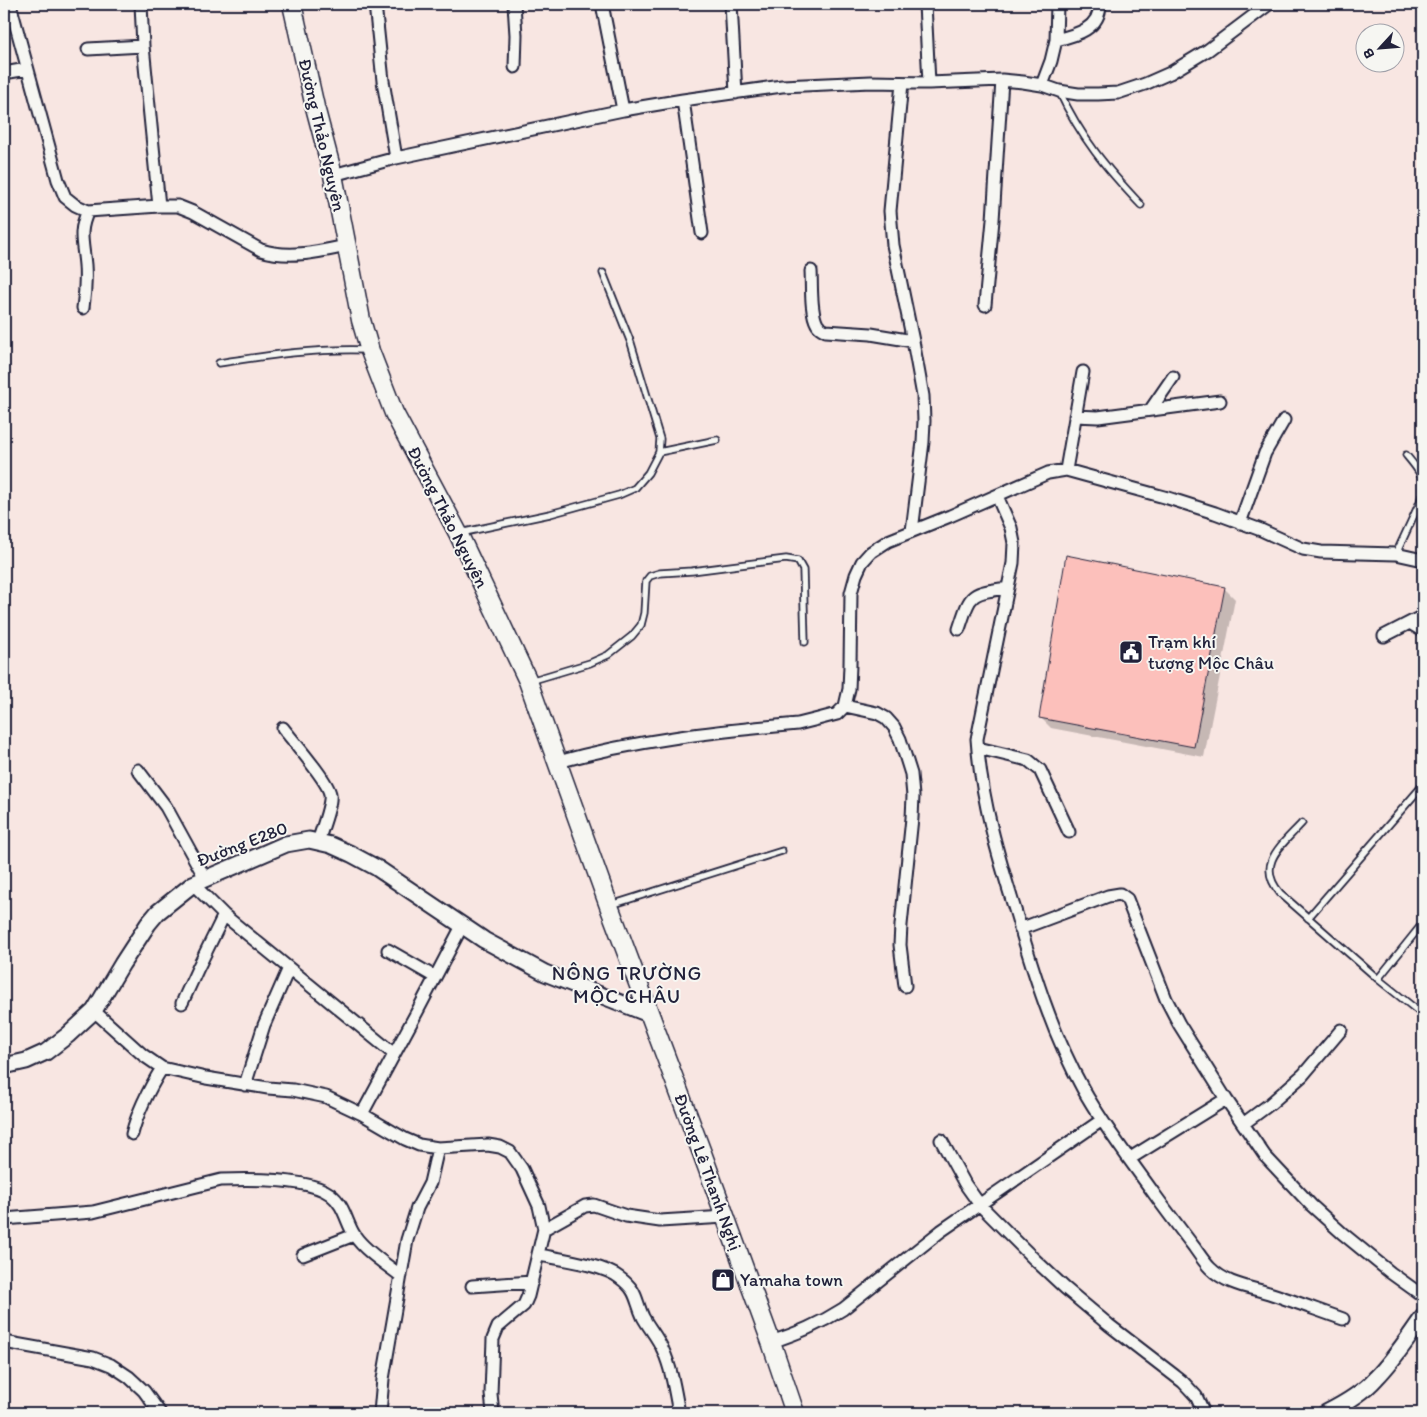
<svg xmlns="http://www.w3.org/2000/svg" width="1427" height="1417" viewBox="0 0 1427 1417" font-family="Itim,sans-serif">
<style>
.shadow{fill:#0003}
.building{fill:#fcc0bb;stroke:#22223b}
.lines{fill:none;stroke-linecap:round;stroke-linejoin:round}
.lane-casing{stroke:#22223b;stroke-width:9}
.street-casing{stroke:#22223b;stroke-width:15}
.secondary-casing{stroke:#22223b;stroke-width:19}
.primary-casing{stroke:#22223b;stroke-width:21}
.lane{stroke:#f6f6f2;stroke-width:5.5}
.street{stroke:#f6f6f2;stroke-width:11}
.secondary{stroke:#f6f6f2;stroke-width:15}
.primary{stroke:#f6f6f2;stroke-width:18}
.labels{text-anchor:middle;stroke-width:4;stroke-linejoin:round;paint-order:stroke}
.street-label{font-size:18px;fill:#22223b;stroke:#f6f6f2}
.poi-label{font-size:18px;fill:#22223b;stroke:#f6f6f2;text-anchor:start}
.quarter-label{font-size:20px;letter-spacing:1px;fill:#22223b;stroke:#f6f6f2}
</style>
<rect width="100%" height="100%" fill="#f8e6e2"/>
<filter id="ink" filterUnits="userSpaceOnUse"><feTurbulence type="fractalNoise" baseFrequency=".02" numOctaves="2"/><feDisplacementMap in="SourceGraphic" scale="10" xChannelSelector="R" yChannelSelector="G"/><feConvolveMatrix kernelMatrix="1 2 1 2 8 2 1 2 1" color-interpolation-filters="sRGB"/></filter>
<g filter="url(#ink)">
<path class="shadow" d="M1224 588 1235 599 1204 757 1051 728 1040 717Z"/>
<path class="building" d="M1066 555 1225 587 1194 747 1039 718Z"/>
<g class="lines">
<g class="lane-casing">
<path id="lane" d="M1059 91C1081 138 1106 168 1141 205
M219 363C270 355 317 348 368 350
M659 452 717 440
M1406 455C1414 465 1423 474 1423 487
M460 533 550 514 619 495 635 488 648 473 659 452 660 439 631 343 603 273
M1396 554 1420 502 1423 491
M530 681 590 663 608 655 632 636 641 625 644 613 646 581 650 576 660 573 692 571 786 559 798 561 803 570 805 642
M1302 823C1282 845 1255 864 1280 893L1378 979 1423 1015
M611 905 782 851
M1308 918 1423 785
M1378 979 1423 923"/>
</g>
<g class="street-casing">
<path id="street" d="M10 4 58 180 65 197 75 205 88 211 159 206H178L193 212 261 250C289 259 318 252 346 246
M141 4 143 46 159 206
M375 4 383 81 396 158
M514 4 516 35 515 67
M602 4 623 110
M731 4 736 93
M925 4 929 83
M1056 40C1076 35 1100 29 1100 4
M88 49 143 46
M4 73 27 69
M902 83 890 211 893 245 913 341 923 396 924 421 923 442 912 531
M1042 85 1051 61 1056 40 1057 4
M683 100 702 233
M333 175 396 158 623 110 683 100 782 86 871 82 929 83 1002 80 1023 82 1042 85 1059 91 1078 94H1098L1118 93 1145 84 1170 73 1208 50 1269 4
M811 271C812 286 810 311 817 324 819 328 822 329 826 331L871 334 913 341
M985 305 993 220 1002 80
M83 308C85 294 86 279 85 265 83 242 78 232 88 211
M1151 409 1173 377
M1075 416 1098 417 1220 401
M1066 470 1083 372
M997 496 1011 528 1014 543 1013 563 977 739C981 799 998 856 1016 913 1034 974 1052 1033 1083 1089 1104 1127 1131 1161 1155 1195 1168 1213 1181 1230 1194 1247 1199 1254 1204 1262 1210 1268 1227 1285 1250 1287 1272 1294 1296 1302 1320 1311 1343 1319
M1240 523 1265 453 1284 420
M1410 623 1423 631
M959 629C971 593 969 593 1008 588
M1384 636 1423 616
M845 706 877 713 886 718 894 727 900 739 911 774 913 796 912 818 901 925 900 945 905 986
M283 728C293 741 328 781 330 794 332 804 321 831 318 842
M978 748 1028 760 1040 770 1069 832
M558 762C636 740 717 731 798 724L818 719 837 714 845 706 849 689 850 665 851 593 856 575 862 562 871 552 888 541 950 516 1048 473 1066 470 1168 498 1215 513 1261 530 1303 549 1321 552 1396 554 1423 560
M138 770 166 807 205 878
M193 884 224 915 394 1054
M1020 929 1108 896 1120 894 1127 899 1166 999 1179 1024 1226 1099 1265 1156 1311 1205 1342 1233 1391 1273 1423 1296
M388 950 435 977
M182 1003 198 968 224 915
M94 1011 143 1055 162 1068 206 1078 268 1088 293 1090 326 1097 362 1114 405 1139 419 1145 438 1148 488 1145 500 1147 510 1152 522 1169 539 1206 544 1229 528 1296 524 1305 498 1327 493 1339 491 1394 493 1413
M245 1085 264 1025 289 968
M362 1114 418 1010 462 926
M1243 1124 1270 1104 1303 1075 1341 1030
M132 1134C138 1110 149 1089 162 1068
M941 1140 965 1184 980 1205 1034 1259 1065 1288 1109 1325 1183 1382 1196 1396 1204 1413
M1129 1159 1226 1099
M4 1219 93 1212 221 1180C248 1179 308 1178 330 1194 345 1205 346 1223 355 1236 365 1251 387 1265 401 1276
M544 1229 585 1206 594 1205 626 1216 660 1221 725 1217
M303 1255 354 1235
M539 1255C560 1259 604 1265 620 1278 638 1291 635 1300 643 1317 649 1328 658 1338 663 1350 672 1370 675 1392 679 1413
M472 1286 532 1282
M4 1342 93 1358 111 1365 129 1377 144 1391 160 1413
M771 1342C798 1333 818 1325 843 1309L941 1231 1102 1120
M380 1413 383 1379 407 1240 417 1208 430 1183 438 1148"/>
</g>
<g class="secondary-casing">
<path id="secondary" d="M4 1066 26 1061 46 1052 68 1035 94 1011 122 964 148 924 158 912 193 884 286 844 309 840 331 845 351 854 377 868 484 940 545 973 651 1015
M1326 1413C1344 1404 1363 1393 1376 1378 1394 1360 1408 1338 1423 1317"/>
</g>
<g class="primary-casing">
<path id="primary" d="M292 4 315 107 333 175 361 320 370 351 394 413 458 533 528 681 609 906 702 1153 771 1342 795 1413"/>
</g>
<use href="#lane" class="lane"/>
<use href="#street" class="street"/>
<use href="#secondary" class="secondary"/>
<use href="#primary" class="primary"/>
</g>
</g>
<defs>
<g id="civic-square" transform="scale(1.25)"><rect x="-9" y="-9" width="18" height="18" rx="4" fill="#22223b" stroke="#f6f6f2"/><path d="M-.6-6.5H3V-4.5H.6V-3L4-1V1h2V6H-6V1h2V-1L-.6-3ZM-1.2 2.5V6h2.4V2.5Z" fill="#fff"/></g>
<g id="shop-square" transform="scale(1.25)"><rect x="-9" y="-9" width="18" height="18" rx="4" fill="#22223b" stroke="#f6f6f2"/><path d="M-5-2.5h2.3a2.7 3.5 0 0 1 5.4 0H5L5.5 6h-11ZM-1.5-2.5h3a1.5 2.3 0 0 0-3 0Z" fill="#fff"/></g>
</defs>
<g fill-rule="evenodd">
<use href="#civic-square" x="1131" y="652"/>
<use href="#shop-square" x="723" y="1280"/>
</g>
<g class="labels">
<g class="street-label">
<text transform="translate(322 135) rotate(77)" y="6">Đường Thảo Nguyên</text>
<text transform="translate(448 517) rotate(63)" y="6">Đường Thảo Nguyên</text>
<text transform="translate(242 844) rotate(-21)" y="6">Đường E280</text>
<text transform="translate(708 1172) rotate(70)" y="6">Đường Lê Thanh Nghị</text>
</g>
<g class="poi-label">
<text x="1148" y="648">Trạm khí<tspan x="1148" dy="21">tượng Mộc Châu</tspan></text>
<text x="740" y="1286">Yamaha town</text>
</g>
<g class="quarter-label">
<text x="627" y="980">NÔNG TRƯỜNG<tspan x="627" dy="23">MỘC CHÂU</tspan></text>
</g>
</g>
<rect width="1427" height="1417" fill="none" stroke="#f6f6f2" stroke-width="20"/>
<rect x="10" y="10" width="1407" height="1397" fill="none" stroke="#22223b" stroke-width="2" filter="url(#ink)"/>
<g transform="translate(1380 48) rotate(244)"><circle r="24" fill="#f6f6f2" stroke="#a1a1a9"/>
<path d="M0-4L9 19L0 12L-9 19Z" fill="#22223b"/>
<text y="-8" font-size="14" font-weight="bold" text-anchor="middle" fill="#22223b">B</text>
</g>
</svg>
